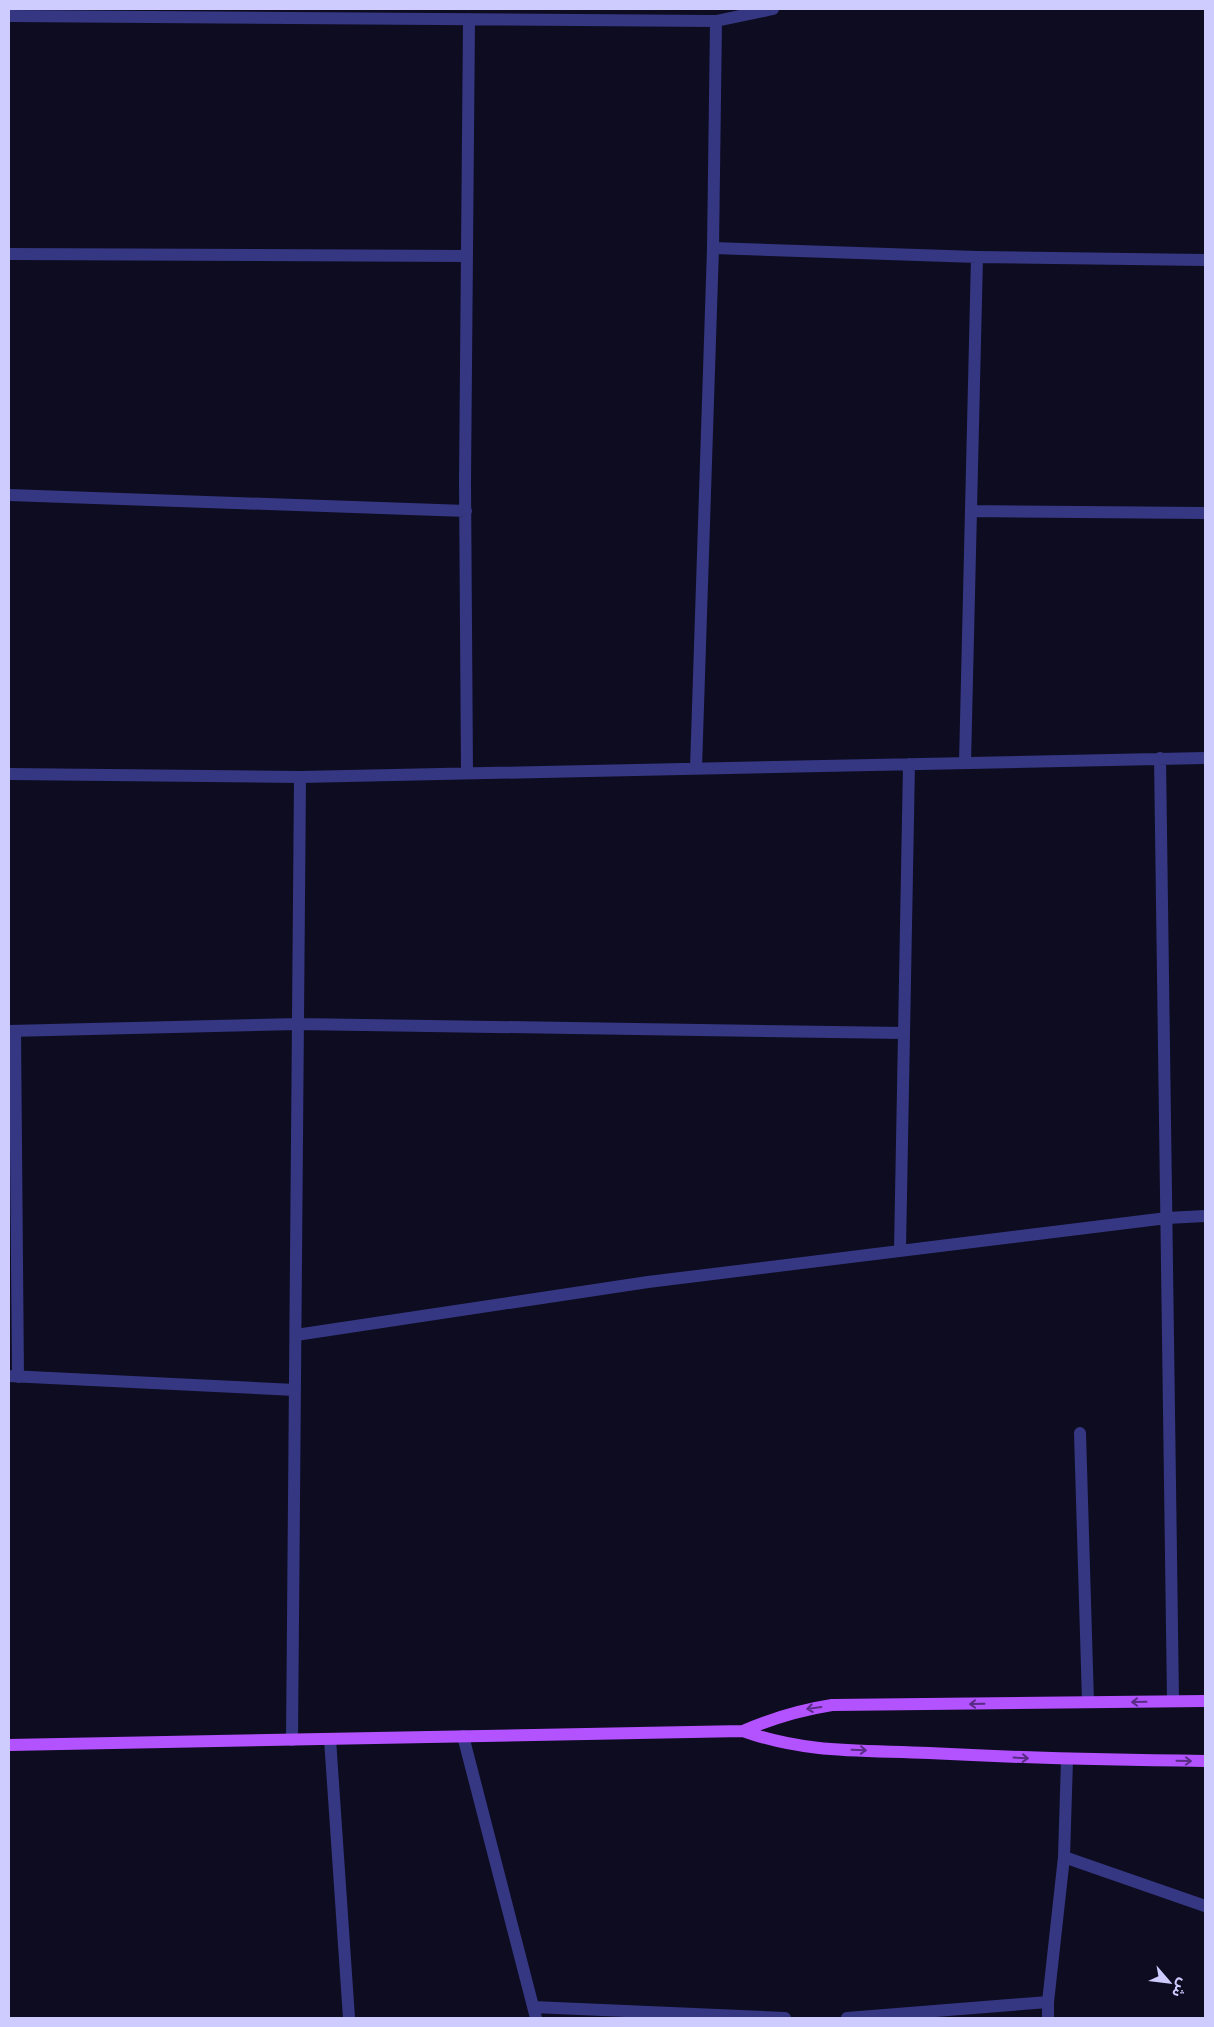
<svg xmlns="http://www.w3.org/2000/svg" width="1214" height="2027" viewBox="0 0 1214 2027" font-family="'Source Sans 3','Noto Sans Arabic',sans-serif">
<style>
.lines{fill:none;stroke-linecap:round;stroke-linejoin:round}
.minor{stroke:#353782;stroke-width:12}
.major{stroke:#b353ff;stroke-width:12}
.oneway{stroke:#582c85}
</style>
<rect width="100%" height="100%" fill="#0e0c21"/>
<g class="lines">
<path class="minor" d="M9 16 716 21 773 9
M713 248 977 257 1205 260
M9 254 467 256
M9 495 466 511
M971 511 1205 513
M1160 758 1173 1701
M965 763 977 257
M696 768 713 248 716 21
M467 773 465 481 469 19
M9 774 300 777 1205 758
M9 1031 298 1024 904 1033
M15 1031 18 1377
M900 1250 909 764
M296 1335 648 1282 1167 1218 1205 1216
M9 1376 295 1390
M1080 1433 1088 1702
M463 1736 536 2018
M330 1739 349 2018
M292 1740 300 777
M1064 1857 1205 1906
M1048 2002V2018
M533 2007 785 2018
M847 2018 1048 2002 1064 1857 1067 1760"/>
<path class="major" d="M743 1731C773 1718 800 1710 832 1705L1205 1701
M9 1745 743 1731C807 1754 863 1750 929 1753 1021 1758 1113 1760 1205 1761"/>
</g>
<defs><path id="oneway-shaft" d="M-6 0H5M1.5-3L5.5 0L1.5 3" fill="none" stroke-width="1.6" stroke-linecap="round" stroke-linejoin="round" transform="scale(1.25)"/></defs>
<g class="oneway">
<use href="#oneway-shaft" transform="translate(1139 1702) rotate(179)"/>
<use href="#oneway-shaft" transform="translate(977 1704) rotate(179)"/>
<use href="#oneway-shaft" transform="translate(814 1708) rotate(172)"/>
<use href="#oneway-shaft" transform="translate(859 1750) rotate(2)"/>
<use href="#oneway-shaft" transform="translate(1021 1758) rotate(3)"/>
<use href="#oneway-shaft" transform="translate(1184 1761) rotate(1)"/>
</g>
<rect width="1214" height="2027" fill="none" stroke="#ceccff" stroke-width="20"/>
<g transform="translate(1169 1982) rotate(118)" stroke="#0e0c21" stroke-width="4" paint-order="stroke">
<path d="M0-4L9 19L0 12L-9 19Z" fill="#ceccff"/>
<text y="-8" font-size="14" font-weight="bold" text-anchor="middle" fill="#ceccff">ش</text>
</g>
</svg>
